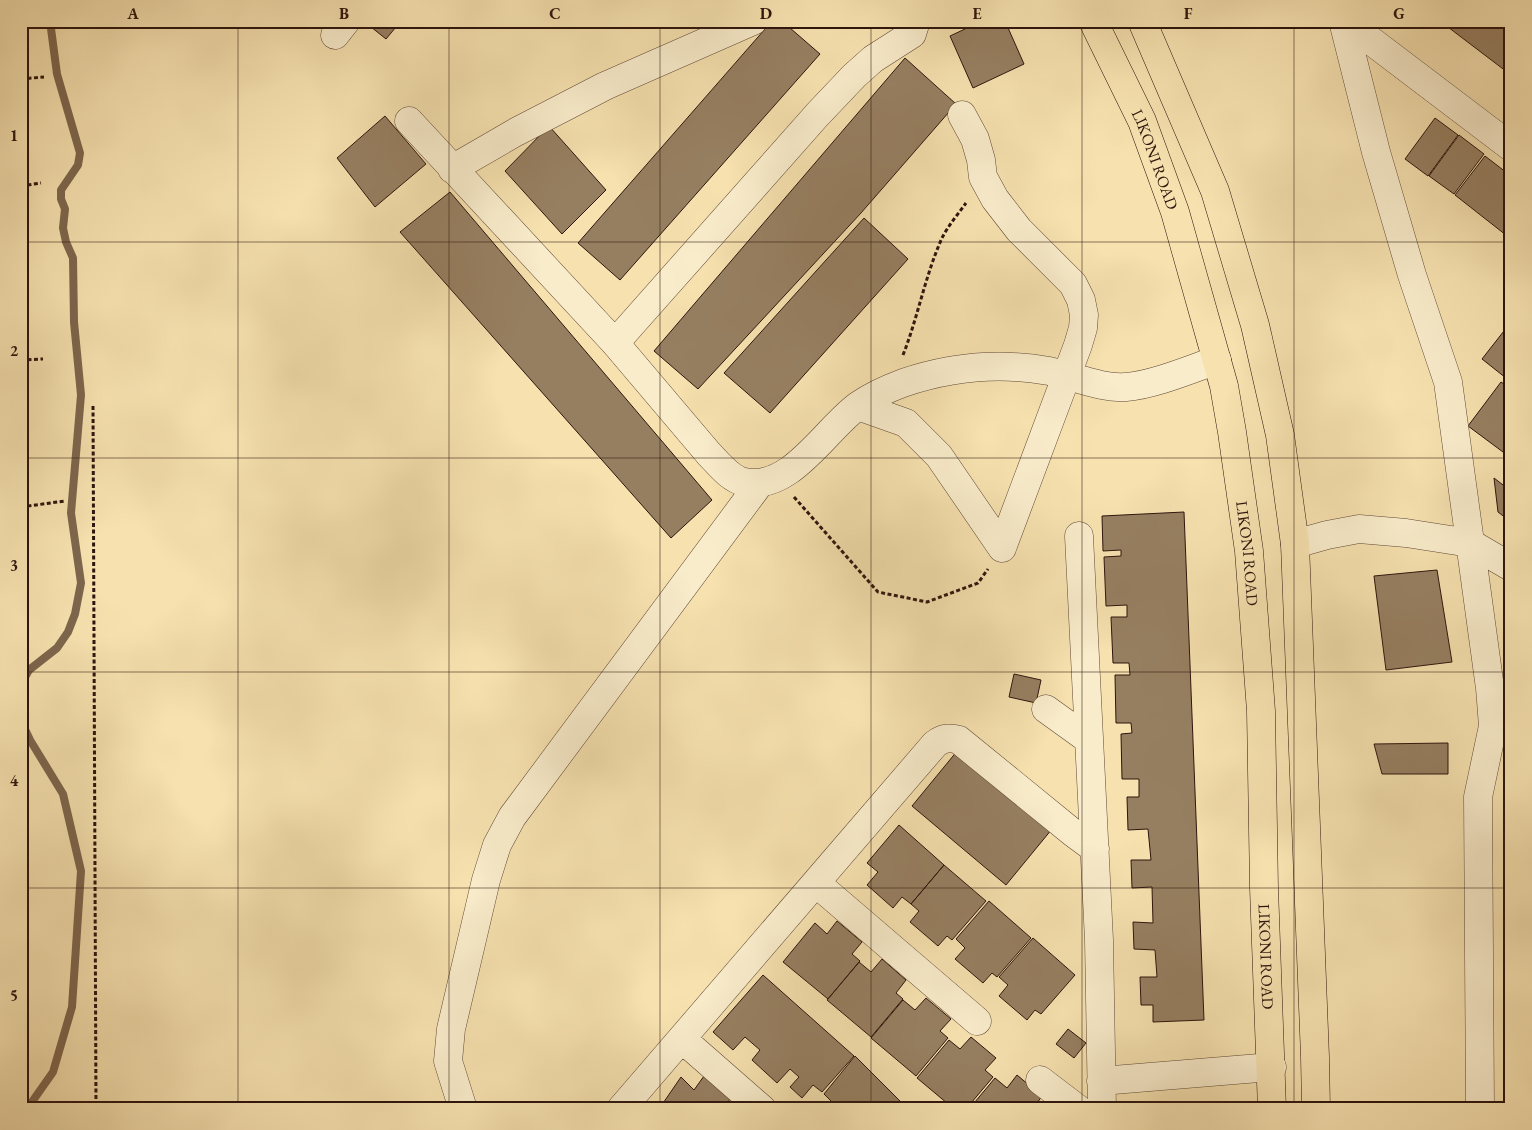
<svg xmlns="http://www.w3.org/2000/svg" width="1532" height="1130" viewBox="0 0 1532 1130" font-family="'EB Garamond',serif">
<style>
.lines{fill:none;stroke-linecap:round;stroke-linejoin:round}
.stream{stroke:#7d664d;stroke-width:8}
.building{fill:#967f61;stroke:#2d150d}
.minor-casing{stroke:#5f4836;stroke-width:29}
.major-casing{stroke:#2d150d;stroke-width:29}
.path{stroke:#2d150d;stroke-width:3;stroke-dasharray:4 2.5;stroke-linecap:butt}
.minor{stroke:#f9eccb;stroke-width:28}
.major{stroke:#f6e1af;stroke-width:28}
.grid{fill:none;stroke:#2d150d;stroke-width:1;stroke-opacity:0.55}
.labels{text-anchor:middle;stroke-width:4;stroke-linejoin:round;paint-order:stroke}
.street-label{font-size:16px;fill:#2d150d;stroke:#f9eccb}
.neatline{fill:none;stroke:#2d150d;stroke-width:2}
.grid-label{font-size:16px;text-anchor:middle;font-weight:bold;fill:#2d150d}
</style>
<rect width="100%" height="100%" fill="#f6e1af"/>
<filter id="stains"><feTurbulence type="fractalNoise" baseFrequency=".004" numOctaves="4"/><feColorMatrix values="0 0 0 0 .2 0 0 0 0 .09 0 0 0 0 .02 0 0 0 .5 -.17"/></filter>
<radialGradient id="worn" r=".72"><stop offset=".6" stop-color="#630" stop-opacity="0"/><stop offset="1" stop-color="#630" stop-opacity=".3"/></radialGradient>
<g class="lines">
<path class="stream" d="M21 695 24 679 29 670 57 648 68 632 75 614 81 583 71 513 81 395 74 322 73 258 66 242 63 228 65 209 61 199V190L78 165 80 153 57 74 50 21
M21 721 30 740 63 794 81 871 72 1007 53 1072 27 1109"/>
</g>
<path class="building" d="M376 21H401L386 39 371 27Z
M772 21H782L820 54 620 280 578 243Z
M982 21H1005L1024 64 973 88 950 36Z
M1440 21H1511V75Z
M905 58 956 104 861 213 698 389 654 351Z
M385 116 426 164 375 207 337 158Z
M1435 118 1458 135 1428 176 1405 159Z
M549 126 606 190 562 234 505 171Z
M1459 135 1484 154 1454 194 1429 176Z
M1485 156 1511 176V239L1455 195Z
M450 192 712 500 671 538 400 232Z
M864 218 908 259 770 413 724 373Z
M1511 322V382L1482 359Z
M1501 382 1511 389V441L1503 452 1468 426Z
M1494 478 1511 491V522L1498 512Z
M1184 512 1204 1020 1153 1022V1005H1141L1140 977H1157L1155 950 1134 949 1133 922 1153 923 1152 887 1132 888 1131 860H1151L1148 829 1128 830 1127 797H1139V779H1122L1121 734 1132 733 1131 723H1116L1115 675H1130L1129 663H1113L1111 617H1127V605L1106 606 1104 557 1121 556V550L1103 551 1102 516Z
M1437 570 1452 662 1386 670 1374 576Z
M1014 674 1041 680 1036 703 1009 697Z
M1448 743V774H1382L1374 744Z
M958 750 1052 829 1006 885 912 806Z
M899 825 944 865 911 904 902 897 893 908 867 885 878 872 867 863Z
M944 865 986 901 952 940 947 936 938 946 910 922 919 911 911 904Z
M989 901 1031 938 997 977 992 973 983 983 955 959 965 948 956 939Z
M837 921 862 942 852 954 860 961 828 999 783 962 815 923 827 934Z
M1033 938 1075 975 1041 1014 1035 1010 1027 1020 999 996 1008 985 999 977Z
M882 959 906 980 896 993 903 999 871 1037 827 1000 859 962 871 972Z
M763 975 854 1056 822 1092 813 1085 802 1098 790 1087 799 1077 790 1069 777 1083 752 1060 760 1050 745 1037 733 1050 713 1032Z
M926 998 951 1019 940 1031 948 1038 916 1076 871 1038 903 1000 915 1010Z
M1068 1029 1086 1043 1074 1058 1056 1044Z
M971 1037 996 1058 985 1070 993 1077 966 1109H954L917 1078 949 1040 960 1049Z
M855 1056 901 1102 893 1109H825L831 1101 824 1094Z
M1017 1075 1042 1096 1033 1109H969L995 1078 1007 1088Z
M704 1076 731 1098 722 1109H659L681 1077 694 1090Z
M901 1102 909 1109H894Z
M1219 1102V1109H1134V1103Z"/>
<g class="lines">
<g class="minor-casing">
<path id="minor" d="M1343 21 1376 152 1412 275 1448 382 1490 688 1493 726 1478 797 1480 1109
M1345 21 1511 147
M335 35 346 21
M962 115 975 139 981 160 983 177 995 199 1019 230 1073 284 1081 300 1084 315 1083 328 1078 345 1002 548
M409 121 615 343 709 454C718 463 730 479 744 482 791 492 826 428 859 405 873 395 887 389 903 383 950 367 999 362 1049 371 1074 376 1101 389 1126 387 1153 385 1191 369 1217 360
M452 169 516 132 605 86 753 21
M615 343 817 115 854 76 873 59 912 34 916 21
M858 406 906 423 939 456 1002 548
M1079 536 1099 940 1102 1109
M1295 544 1327 535 1359 529 1406 533 1470 543 1511 567
M1046 709 1089 740
M816 883 977 1021
M682 1039 762 1109
M1040 1080 1078 1109
M1101 1081 1272 1067
M463 1109 448 1061 451 1029 486 880 497 845 512 817 760 483
M621 1109 935 744C943 738 949 737 959 740L1072 832 1095 849"/>
</g>
<g class="major-casing">
<g id="major">
<path id="s1" d="M1093 21 1142 121 1175 212 1224 386 1232 432 1249 551 1261 711 1264 888 1272 1109"/>
<path d="M1142 21 1215 191 1255 325 1280 435 1295 544 1315 1057 1316 1109"/>
</g>
</g>
<path class="path" d="M21 79 44 77
M21 186 41 183
M903 355C918 317 925 276 942 238 948 226 958 214 966 203
M21 360 43 359
M93 406 96 1109
M794 497 878 592 927 602 978 583 988 569
M21 507 65 501"/>
<use href="#minor" class="minor"/>
<use href="#major" class="major"/>
</g>
<path class="grid" d="M238 21V1109M449 21V1109M660 21V1109M871 21V1109M1082 21V1109M1294 21V1109M21 242H1511M21 458H1511M21 672H1511M21 888H1511"/>
<g class="labels">
<g class="street-label">
<text dy="6" stroke="none"><textPath href="#s1" startOffset="152">LIKONI ROAD</textPath></text>
<text dy="6" stroke="none"><textPath href="#s1" startOffset="558">LIKONI ROAD</textPath></text>
<text dy="6" stroke="none"><textPath href="#s1" startOffset="962">LIKONI ROAD</textPath></text>
</g>
</g>
<rect width="1532" height="1130" fill="none" stroke="#f6e1af" stroke-width="55"/>
<rect x="28" y="28" width="1476" height="1074" class="neatline"/>
<g class="grid-label">
<text x="133" y="19">A</text>
<text x="344" y="19">B</text>
<text x="555" y="19">C</text>
<text x="766" y="19">D</text>
<text x="977" y="19">E</text>
<text x="1188" y="19">F</text>
<text x="1399" y="19">G</text>
<text x="14" y="141">1</text>
<text x="14" y="356">2</text>
<text x="14" y="571">3</text>
<text x="14" y="786">4</text>
<text x="14" y="1001">5</text>
</g>
<rect width="100%" height="100%" filter="url(#stains)"/>
<rect width="100%" height="100%" fill="url(#worn)"/>
</svg>
